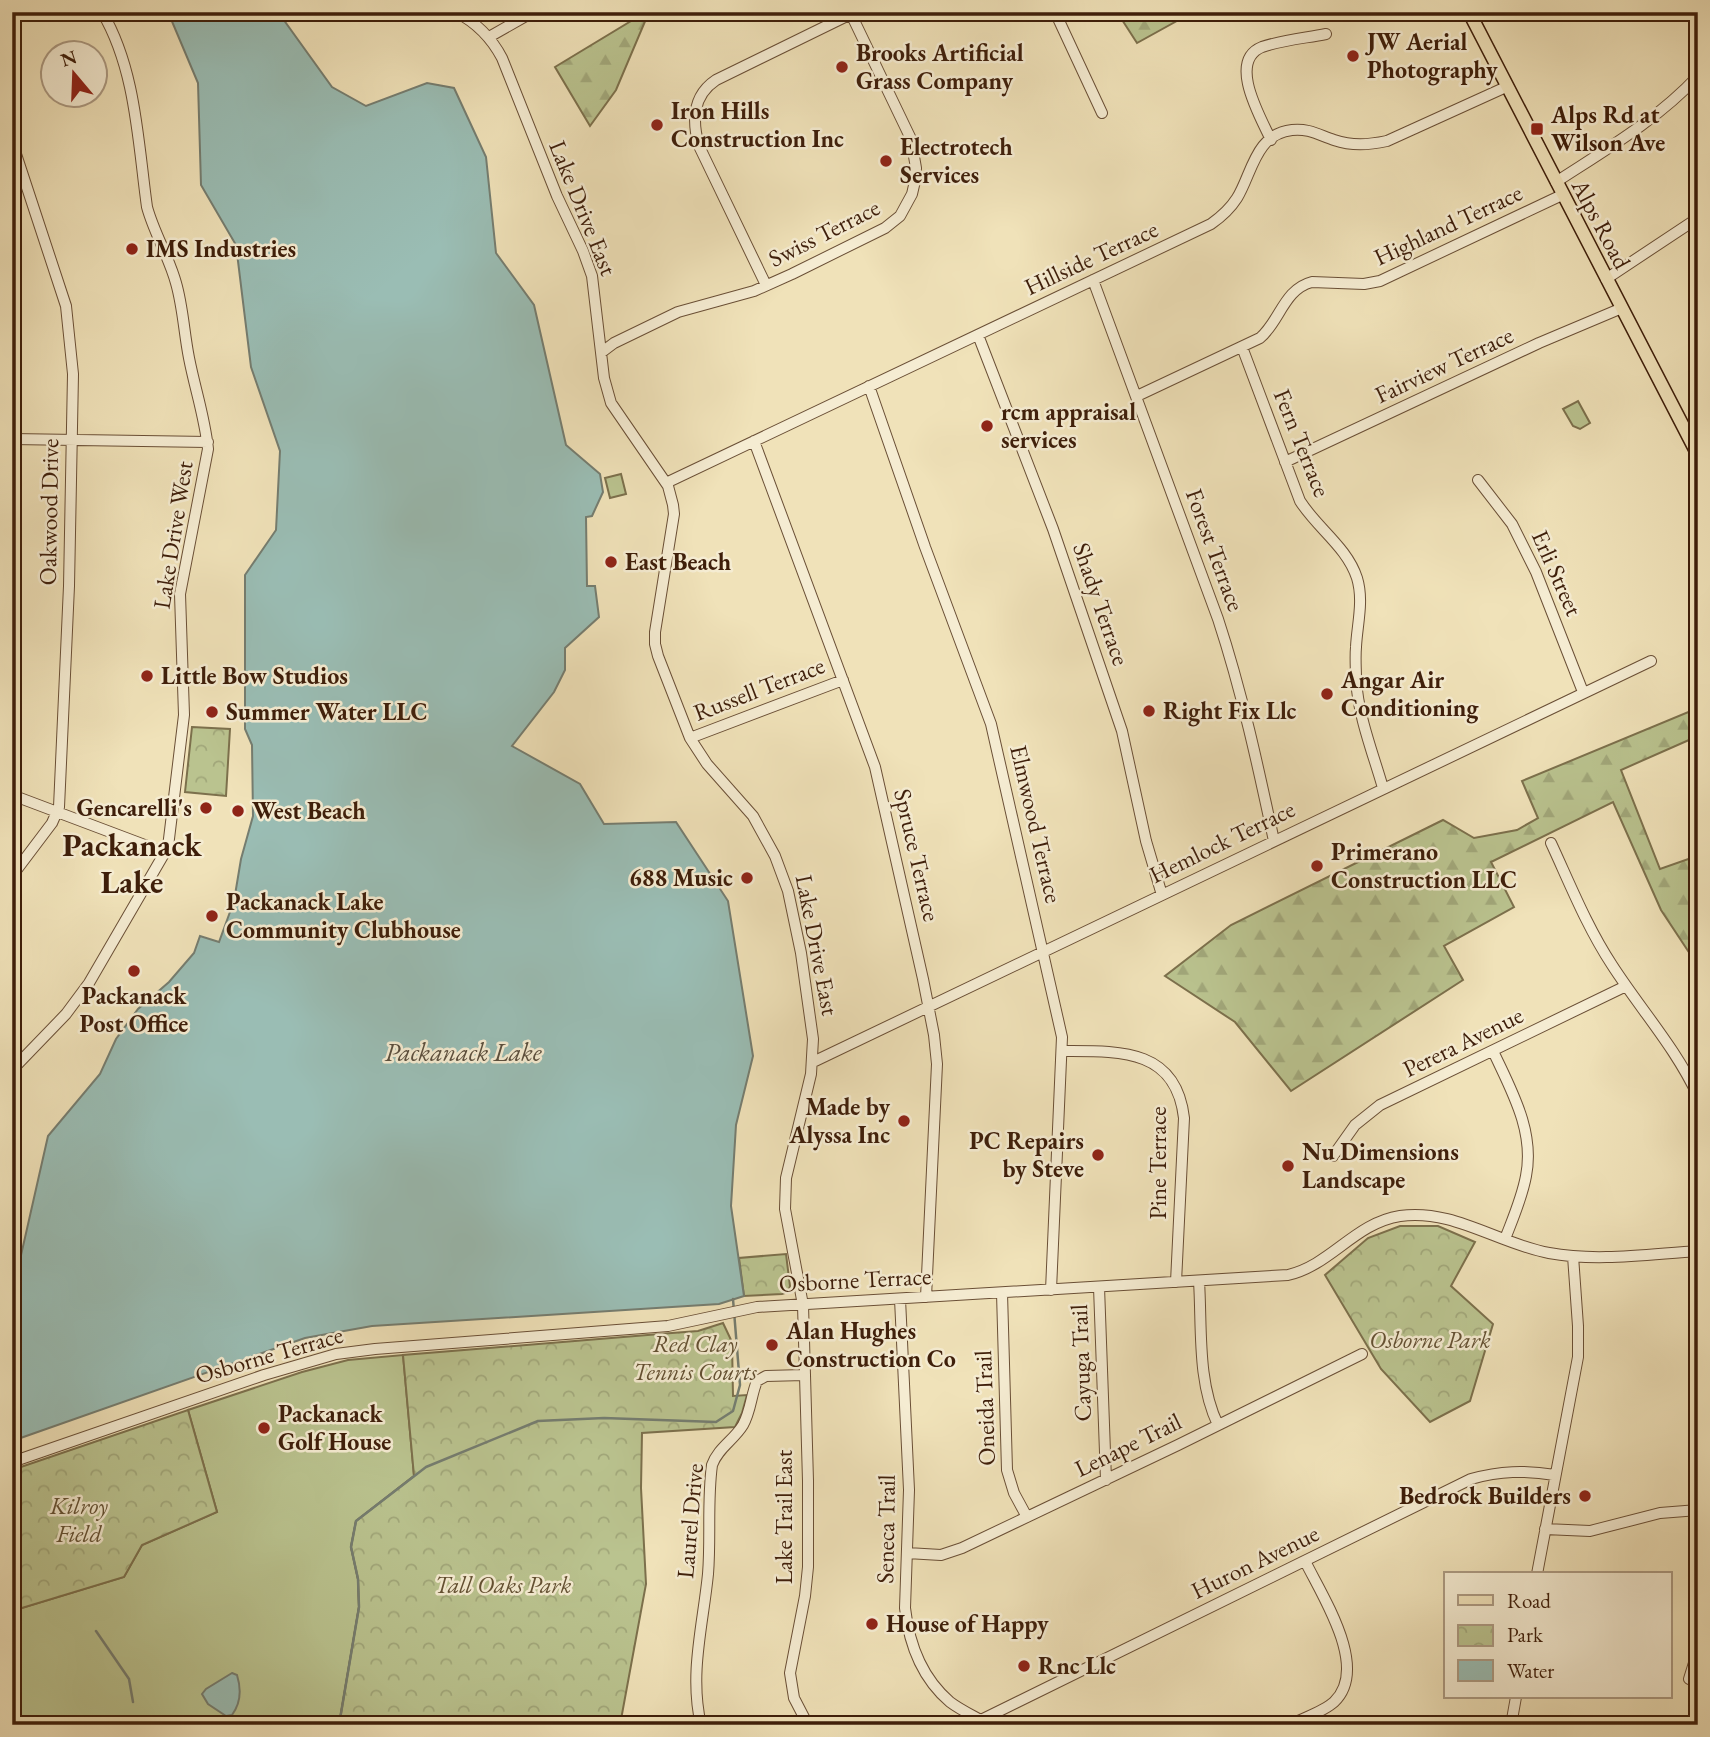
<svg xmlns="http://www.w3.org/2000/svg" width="1710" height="1737" viewBox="0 0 1710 1737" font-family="'EB Garamond',serif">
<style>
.grass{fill:#bac38f;stroke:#7c704c;stroke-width:2}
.forest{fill:url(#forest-firs);stroke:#7c704c;stroke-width:2}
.park{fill:url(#park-crowns);stroke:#7c704c;stroke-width:2}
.water{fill:#9abdb4;stroke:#757d70;stroke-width:2}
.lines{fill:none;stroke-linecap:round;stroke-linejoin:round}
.stream{stroke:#757d70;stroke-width:2.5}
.minor-casing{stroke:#6a4f36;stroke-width:12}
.major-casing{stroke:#3e1e0a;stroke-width:15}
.minor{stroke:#f5ecd2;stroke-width:10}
.major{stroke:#f0e2b9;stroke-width:12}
.poi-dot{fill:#8f2418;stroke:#f5ecd2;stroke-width:2.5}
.labels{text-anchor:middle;stroke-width:5;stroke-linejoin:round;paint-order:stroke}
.poi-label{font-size:24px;font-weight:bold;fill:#3e1e0a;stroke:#f5ecd2;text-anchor:start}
.street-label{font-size:24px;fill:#3e1e0a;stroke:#f5ecd2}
.park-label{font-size:24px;font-style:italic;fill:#635032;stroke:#f5ecd2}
.water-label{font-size:26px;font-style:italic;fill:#5a4e3d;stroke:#f5ecd2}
.district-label{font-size:32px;font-weight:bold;fill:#3e1e0a;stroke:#f5ecd2}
</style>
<defs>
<pattern id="forest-firs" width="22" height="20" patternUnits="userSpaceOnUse" patternTransform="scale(1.75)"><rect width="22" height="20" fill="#bac38f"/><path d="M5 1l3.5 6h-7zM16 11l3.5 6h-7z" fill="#a1a77a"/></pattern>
<pattern id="park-crowns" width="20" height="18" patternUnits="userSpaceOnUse" patternTransform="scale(1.75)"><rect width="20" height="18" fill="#bac38f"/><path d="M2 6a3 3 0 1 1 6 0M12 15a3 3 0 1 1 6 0" fill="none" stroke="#a1a77a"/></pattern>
</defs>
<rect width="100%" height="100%" fill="#f0e2b9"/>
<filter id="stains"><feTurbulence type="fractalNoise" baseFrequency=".00286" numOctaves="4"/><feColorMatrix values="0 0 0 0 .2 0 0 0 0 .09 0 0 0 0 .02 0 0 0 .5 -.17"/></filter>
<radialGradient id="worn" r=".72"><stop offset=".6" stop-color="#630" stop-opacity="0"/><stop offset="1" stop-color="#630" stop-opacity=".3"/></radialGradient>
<path class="grass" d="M1578 401 1590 423 1580 429 1573 426 1563 409Z
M621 474 626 494 610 498 605 478Z
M403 1355 414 1476 356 1521 351 1547 358 1579 359 1607 339 1725H12V1611L124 1577 142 1545 217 1512 188 1410 302 1372 348 1360Z"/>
<path class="forest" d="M646 12H649L616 90 590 126 555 67Z
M1117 12H1193L1137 43Z
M1698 708V736L1621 770 1660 869 1694 857 1698 867V966L1661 910 1613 802 1491 862 1514 907 1444 946 1463 980 1291 1091 1235 1022 1165 976 1231 925 1443 820 1474 838 1517 830 1538 818 1522 781Z"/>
<path class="park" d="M192 727 230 729 226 796 185 792Z
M1400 1226H1438L1475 1242 1451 1286 1493 1324 1470 1401 1430 1422 1381 1369 1325 1275 1368 1238Z
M786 1254 790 1286 788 1292 782 1294 744 1296 739 1258Z
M723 1323 732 1342 733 1396 747 1395 742 1413 735 1427 642 1433 641 1488 646 1584 620 1725H339L359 1607 358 1579 351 1547 356 1521 414 1476 403 1355 672 1333 698 1331Z
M188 1410 217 1512 142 1545 124 1577 12 1611V1470Z"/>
<path class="water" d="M168 12H278L332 87 366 106 427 83 454 88 486 157 496 253 534 305 566 445 600 474 603 492 592 516 586 517 587 586H595L599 617 565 648V670L554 692 512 746 580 784 604 824 676 822 728 901 753 1056 736 1125 731 1206 744 1296 719 1304 372 1326 305 1338 12 1441V1295L48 1136 100 1074 116 1039 138 1009 169 982 194 953 200 936 219 942 234 901 241 859 253 816 252 745 245 729V575L276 530 280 451 251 367 236 245 201 185 198 83Z
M232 1673 237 1675C241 1688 241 1703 232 1715L226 1716 208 1704 202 1694 206 1689Z"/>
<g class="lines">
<path class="stream" d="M96 1631 129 1679 133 1702
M132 1725 133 1717
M339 1725 359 1607 358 1579 351 1547 356 1521 426 1467 538 1421 604 1418 716 1422 733 1411 740 1385 733 1299"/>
<g class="minor-casing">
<path id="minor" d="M456 12C477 23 491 37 502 58L557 196 583 251 592 276 604 378 611 403 668 486 673 505 674 514 655 632V644L658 656 690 738 707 764 753 816 775 856 788 891 801 953 813 1039 811 1074 786 1178 785 1209 803 1305 808 1481V1567L805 1596 790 1673 794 1698 808 1725
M1055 12 1102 113
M489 37 533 12
M1271 140C1261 118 1227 61 1262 47 1282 40 1306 38 1326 34
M12 142 66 306 73 374 69 586 59 807 52 823 12 876
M1556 182C1605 150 1657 120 1698 76
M1606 279 1698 218
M1093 280 1218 619C1242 692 1258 766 1274 841
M766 285 699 146C692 121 692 96 716 80L855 12
M978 335 1053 529 1122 731 1146 841 1162 895
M1242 347 1300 501C1317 528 1347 547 1357 578 1364 601 1357 625 1356 647 1355 658 1356 669 1356 679 1358 716 1373 753 1383 788
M602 352 614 343 678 312 754 291 792 274 885 228 900 216 912 194 915 181 916 168 911 139 851 14
M869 386 925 547 991 724 1062 1037 1051 1290
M1137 396 1260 338C1280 321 1284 289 1312 282L1364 284 1380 281 1562 195
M12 439 208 442
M754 441 875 767 923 979 934 1035 937 1064 926 1297
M1285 462 1539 343 1622 308
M1478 480 1512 524 1536 572 1583 692
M666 483 1211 224C1221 217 1230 209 1237 198 1252 174 1255 134 1292 130 1308 128 1319 135 1334 140 1352 146 1368 145 1387 141L1506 87
M690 738 843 680
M12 795 166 853
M1551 843C1570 884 1587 927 1612 965 1641 1010 1675 1047 1698 1096
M1062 1051C1119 1051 1176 1048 1184 1118L1176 1282
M1493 1051C1511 1090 1535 1131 1526 1176 1522 1198 1513 1218 1505 1239
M813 1062 1651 661
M12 1070 66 1014 89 983 168 847 184 715 180 594 208 449C205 418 195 389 189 358 184 333 183 307 176 283 169 257 154 233 147 207 138 143 136 69 102 12
M1333 1156 1355 1125 1380 1105 1626 986
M1199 1281C1202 1328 1197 1381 1218 1425
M1099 1287 1106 1480
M1002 1293 1007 1470 1014 1493 1027 1517
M900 1299 909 1490 905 1608C909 1644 922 1678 950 1702 962 1711 976 1717 989 1725
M12 1462 264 1375 336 1354 375 1349 668 1326 757 1307 1288 1275C1331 1265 1355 1223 1400 1216 1452 1208 1499 1244 1549 1253 1597 1262 1649 1254 1698 1251
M1545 1529 1590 1531 1660 1513 1698 1510
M907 1553 941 1555 962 1548 1178 1445 1362 1354
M1537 1574 1578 1357V1326L1573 1256
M1689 1679 1698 1650
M981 1720 1471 1479C1500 1471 1525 1470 1555 1475
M701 1725C689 1674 703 1625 708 1574 711 1538 707 1501 712 1465 718 1448 734 1440 743 1425 751 1411 751 1395 757 1381L766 1376 804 1375
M1290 1725C1303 1718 1323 1712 1334 1702 1370 1668 1322 1596 1305 1561
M1511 1725 1516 1697"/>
</g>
<g class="major-casing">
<path id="major" d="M1469 12 1698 455"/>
</g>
<use href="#minor" class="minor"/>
<use href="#major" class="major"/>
</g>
<g class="poi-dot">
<circle cx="1353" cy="56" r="7"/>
<circle cx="842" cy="67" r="7"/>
<circle cx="657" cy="125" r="7"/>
<rect x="1530" y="122" width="14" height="14" rx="3.5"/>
<circle cx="886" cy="161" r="7"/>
<circle cx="132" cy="249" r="7"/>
<circle cx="987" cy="426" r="7"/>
<circle cx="611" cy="562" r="7"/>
<circle cx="147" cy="676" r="7"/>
<circle cx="1327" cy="694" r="7"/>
<circle cx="1149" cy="711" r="7"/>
<circle cx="212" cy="712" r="7"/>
<circle cx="206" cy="808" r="7"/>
<circle cx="238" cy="811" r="7"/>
<circle cx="1317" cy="866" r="7"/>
<circle cx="747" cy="878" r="7"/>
<circle cx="212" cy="916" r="7"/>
<circle cx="134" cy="971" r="7"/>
<circle cx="904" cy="1121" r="7"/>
<circle cx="1098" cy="1155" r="7"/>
<circle cx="1288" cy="1166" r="7"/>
<circle cx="772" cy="1345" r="7"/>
<circle cx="264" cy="1428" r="7"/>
<circle cx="1585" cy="1496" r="7"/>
<circle cx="872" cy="1624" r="7"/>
<circle cx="1024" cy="1666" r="7"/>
</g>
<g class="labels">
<g class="poi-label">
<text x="1367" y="50">JW Aerial<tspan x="1367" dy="28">Photography</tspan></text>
<text x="856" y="61">Brooks Artificial<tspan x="856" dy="28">Grass Company</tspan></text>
<text x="671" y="119">Iron Hills<tspan x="671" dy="28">Construction Inc</tspan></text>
<text x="1551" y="123">Alps Rd at<tspan x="1551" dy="28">Wilson Ave</tspan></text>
<text x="900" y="155">Electrotech<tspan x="900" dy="28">Services</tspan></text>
<text x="146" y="257">IMS Industries</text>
<text x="1001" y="420">rcm appraisal<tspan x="1001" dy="28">services</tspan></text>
<text x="625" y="570">East Beach</text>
<text x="161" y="684">Little Bow Studios</text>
<text x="1341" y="688">Angar Air<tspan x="1341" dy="28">Conditioning</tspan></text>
<text x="1163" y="719">Right Fix Llc</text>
<text x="226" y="720">Summer Water LLC</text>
<text x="192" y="816" text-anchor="end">Gencarelli's</text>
<text x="252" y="819">West Beach</text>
<text x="1331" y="860">Primerano<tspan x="1331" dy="28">Construction LLC</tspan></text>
<text x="733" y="886" text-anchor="end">688 Music</text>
<text x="226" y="910">Packanack Lake<tspan x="226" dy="28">Community Clubhouse</tspan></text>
<text x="134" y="1004" text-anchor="middle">Packanack<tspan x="134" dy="28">Post Office</tspan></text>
<text x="890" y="1115" text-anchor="end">Made by<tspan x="890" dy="28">Alyssa Inc</tspan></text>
<text x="1084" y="1149" text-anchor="end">PC Repairs<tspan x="1084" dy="28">by Steve</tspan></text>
<text x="1302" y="1160">Nu Dimensions<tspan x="1302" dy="28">Landscape</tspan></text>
<text x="786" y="1339">Alan Hughes<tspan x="786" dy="28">Construction Co</tspan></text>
<text x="278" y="1422">Packanack<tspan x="278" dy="28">Golf House</tspan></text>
<text x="1571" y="1504" text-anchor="end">Bedrock Builders</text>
<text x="886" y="1632">House of Happy</text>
<text x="1038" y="1674">Rnc Llc</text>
</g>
<g class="street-label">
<text transform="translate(583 208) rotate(68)" y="8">Lake Drive East</text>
<text transform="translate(1601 224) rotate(62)" y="8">Alps Road</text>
<text transform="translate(1448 225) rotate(-25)" y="8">Highland Terrace</text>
<text transform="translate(824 233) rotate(-27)" y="8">Swiss Terrace</text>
<text transform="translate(1091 258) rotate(-25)" y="8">Hillside Terrace</text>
<text transform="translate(1444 365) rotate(-25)" y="8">Fairview Terrace</text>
<text transform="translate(1302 443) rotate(68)" y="8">Fern Terrace</text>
<text transform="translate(49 512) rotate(-89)" y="8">Oakwood Drive</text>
<text transform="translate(173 535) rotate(-81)" y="8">Lake Drive West</text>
<text transform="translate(1215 550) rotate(70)" y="8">Forest Terrace</text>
<text transform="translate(1557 573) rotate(66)" y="8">Erli Street</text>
<text transform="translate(1101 604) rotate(71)" y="8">Shady Terrace</text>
<text transform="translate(759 689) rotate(-21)" y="8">Russell Terrace</text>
<text transform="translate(1036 824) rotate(77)" y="8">Elmwood Terrace</text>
<text transform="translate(1222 842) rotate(-26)" y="8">Hemlock Terrace</text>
<text transform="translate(917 855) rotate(77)" y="8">Spruce Terrace</text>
<text transform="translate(817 945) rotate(79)" y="8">Lake Drive East</text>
<text transform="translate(1463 1042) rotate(-26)" y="8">Perera Avenue</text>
<text transform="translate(1158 1163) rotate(-90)" y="8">Pine Terrace</text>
<text transform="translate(855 1280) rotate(-3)" y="8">Osborne Terrace</text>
<text transform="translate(269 1355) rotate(-16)" y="8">Osborne Terrace</text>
<text transform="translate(1081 1363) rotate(-92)" y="8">Cayuga Trail</text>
<text transform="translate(985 1408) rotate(-92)" y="8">Oneida Trail</text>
<text transform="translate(1128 1445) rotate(-26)" y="8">Lenape Trail</text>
<text transform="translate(784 1517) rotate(-90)" y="8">Lake Trail East</text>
<text transform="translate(690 1521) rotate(-85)" y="8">Laurel Drive</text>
<text transform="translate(886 1529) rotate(-89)" y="8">Seneca Trail</text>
<text transform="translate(1255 1562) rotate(-26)" y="8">Huron Avenue</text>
</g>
<g class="park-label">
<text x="1430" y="1348">Osborne Park</text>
<text x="695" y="1352">Red Clay<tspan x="695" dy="28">Tennis Courts</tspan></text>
<text x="79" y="1514">Kilroy<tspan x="79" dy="28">Field</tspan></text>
<text x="503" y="1593">Tall Oaks Park</text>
</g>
<g class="water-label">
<text x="463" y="1061">Packanack Lake</text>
</g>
<g class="district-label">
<text x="132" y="856">Packanack<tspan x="132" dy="37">Lake</tspan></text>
</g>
</g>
<rect width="1710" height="1737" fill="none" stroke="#f0e2b9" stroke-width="42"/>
<rect x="14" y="14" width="1682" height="1709" fill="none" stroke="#3e1e0a" stroke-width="3.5"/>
<rect x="21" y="21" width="1668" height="1695" fill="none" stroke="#3e1e0a" stroke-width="2"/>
<rect x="1444" y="1572" width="228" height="126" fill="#f5ecd2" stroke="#ac9a82" stroke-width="2"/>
<rect x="1458" y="1595" width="35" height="10" fill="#f0e2b9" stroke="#ac9a82" stroke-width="2"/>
<text x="1507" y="1608" font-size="21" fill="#3e1e0a">Road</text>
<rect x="1458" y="1625" width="35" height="21" fill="url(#park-crowns)" stroke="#ac9a82" stroke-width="2"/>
<text x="1507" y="1642" font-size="21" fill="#3e1e0a">Park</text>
<rect x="1458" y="1660" width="35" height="21" fill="#9abdb4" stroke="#ac9a82" stroke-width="2"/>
<text x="1507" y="1678" font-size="21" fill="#3e1e0a">Water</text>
<g transform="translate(74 74) rotate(341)"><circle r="33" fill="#f5ecd2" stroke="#ac9a82" stroke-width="2"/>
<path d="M0-5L12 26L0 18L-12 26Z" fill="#8f2418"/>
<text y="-10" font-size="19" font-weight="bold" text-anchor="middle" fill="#3e1e0a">N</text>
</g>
<rect width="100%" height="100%" filter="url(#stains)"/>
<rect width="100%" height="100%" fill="url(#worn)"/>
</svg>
